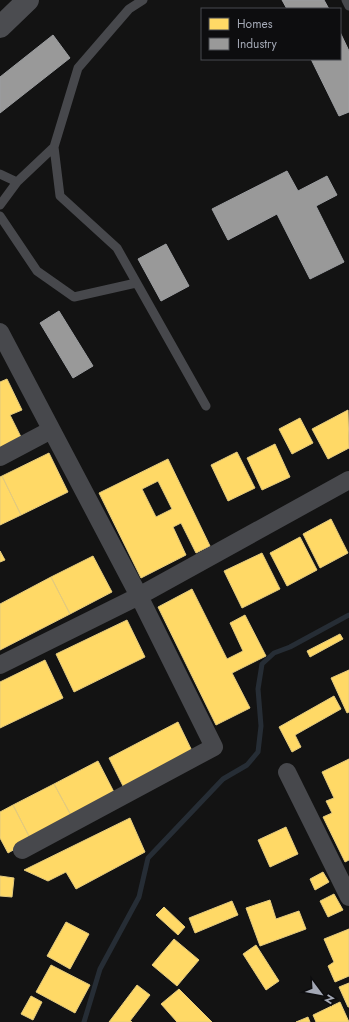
<svg xmlns="http://www.w3.org/2000/svg" width="349" height="1022" viewBox="0 0 349 1022" font-family="Jost,sans-serif">
<style>
.homes{fill:#ffd966;stroke:#e3ca7e;fill-rule:evenodd}
.industry{fill:#999;stroke:#9c9ea1}
.lines{fill:none;stroke-linecap:round;stroke-linejoin:round}
.stream{stroke:#262d35;stroke-width:5}
.lane{stroke:#47484c;stroke-width:9}
.street{stroke:#47484c;stroke-width:18}
.secondary{stroke:#4b4c50;stroke-width:22}
</style>
<rect width="100%" height="100%" fill="#131313"/>
<path class="homes" d="M7 379 22 410 10 415 22 439 0 450V382Z
M348 410 349 448 328 459 312 429Z
M300 418 313 443 292 454 279 429Z
M275 444 290 477 262 490 247 458Z
M237 452 255 488 228 501 211 465Z
M49 453 68 492 21 515 2 476Z
M168 459 210 546 196 553 181 523 173 527 186 555 141 578 99 493ZM158 481 172 509 156 517 142 489Z
M2 476 21 515 0 525V477Z
M331 519 348 553 320 568 303 534Z
M300 537 317 570 287 586 270 553Z
M0 551 5 560 0 562Z
M262 553 280 589 242 608 224 571Z
M93 556 112 592 70 614 51 577Z
M51 577 70 614 0 650V604Z
M192 589 227 659 243 651 230 623 245 615 266 656 232 673 250 708 216 725 158 607Z
M127 620 145 657 74 692 56 654Z
M340 634 343 639 310 657 307 651Z
M45 660 63 698 0 728V682Z
M349 670V712L347 713 331 678Z
M334 696 341 709 295 735 301 747 292 752 279 727Z
M178 722 194 755 125 790 109 758Z
M349 759V860L345 862 323 817 332 813 326 801 334 798 322 772Z
M98 761 116 796 73 819 54 784Z
M54 784 73 819 31 840 13 805Z
M13 805 31 840 8 853 0 838V812Z
M130 818 145 852 76 889 66 872 48 881 24 870Z
M286 827 298 854 270 867 258 840Z
M323 872 329 882 315 890 310 879Z
M0 876 14 878 12 897 0 896Z
M334 894 343 910 328 917 320 901Z
M270 900 276 919 299 911 306 929 260 946 246 908Z
M232 901 238 915 195 933 189 918Z
M164 907 185 927 178 935 156 915Z
M66 922 89 934 70 969 47 956Z
M349 929V976L335 982 328 966 334 962 324 939Z
M174 939 199 960 177 986 152 965Z
M256 945 279 981 266 990 243 954Z
M51 965 90 985 75 1013 36 992Z
M349 983V1007H348L339 987Z
M137 985 150 995 130 1021 132 1022H109Z
M179 989 212 1022H177L161 1004Z
M31 996 42 1002 33 1020 21 1014Z
M340 1002 349 1022H316L313 1015Z
M308 1017 310 1022H296Z"/>
<path class="industry" d="M282 0H324L329 9H287Z
M340 32 349 51V112L339 116 311 59H340Z
M53 35 70 58 0 113V77Z
M287 171 298 191 327 176 337 195 316 206 344 262 310 279 277 214 228 240 212 209Z
M166 244 189 286 161 301 138 259Z
M59 311 93 366 73 378 40 323Z"/>
<g class="lines">
<path class="stream" d="M84 1022 100 969 139 897 148 858 223 779 247 765 258 752 261 726 258 689 262 664 274 653 290 647 349 615"/>
<path class="lane" d="M143 0 129 9 78 68 54 147 60 196 117 248 206 406
M346 0 349 6
M0 174 17 182
M0 205 17 182 54 147
M0 216 37 271 74 297 136 283"/>
<path class="street" d="M0 332 139 596 214 747 22 850
M0 457 51 430
M0 665 139 596 349 480
M287 772 349 897"/>
<path class="secondary" d="M0 27 28 0"/>
</g>
<rect x="201" y="8" width="140" height="52" fill="#0d0d0f" stroke="#494b51"/>
<rect x="209" y="18" width="20" height="12" fill="#ffd966" stroke="#494b51"/>
<text x="237" y="28" font-size="12" fill="#a3a8b5">Homes</text>
<rect x="209" y="38" width="20" height="12" fill="#999999" stroke="#494b51"/>
<text x="237" y="48" font-size="12" fill="#a3a8b5">Industry</text>
<g transform="translate(321 994) rotate(122)" stroke="#0d0d0f" stroke-width="3" paint-order="stroke">
<path d="M0-3L7 15L0 10L-7 15Z" fill="#a3a8b5"/>
<text y="-6" font-size="11" font-weight="bold" text-anchor="middle" fill="#a3a8b5">N</text>
</g>
</svg>
